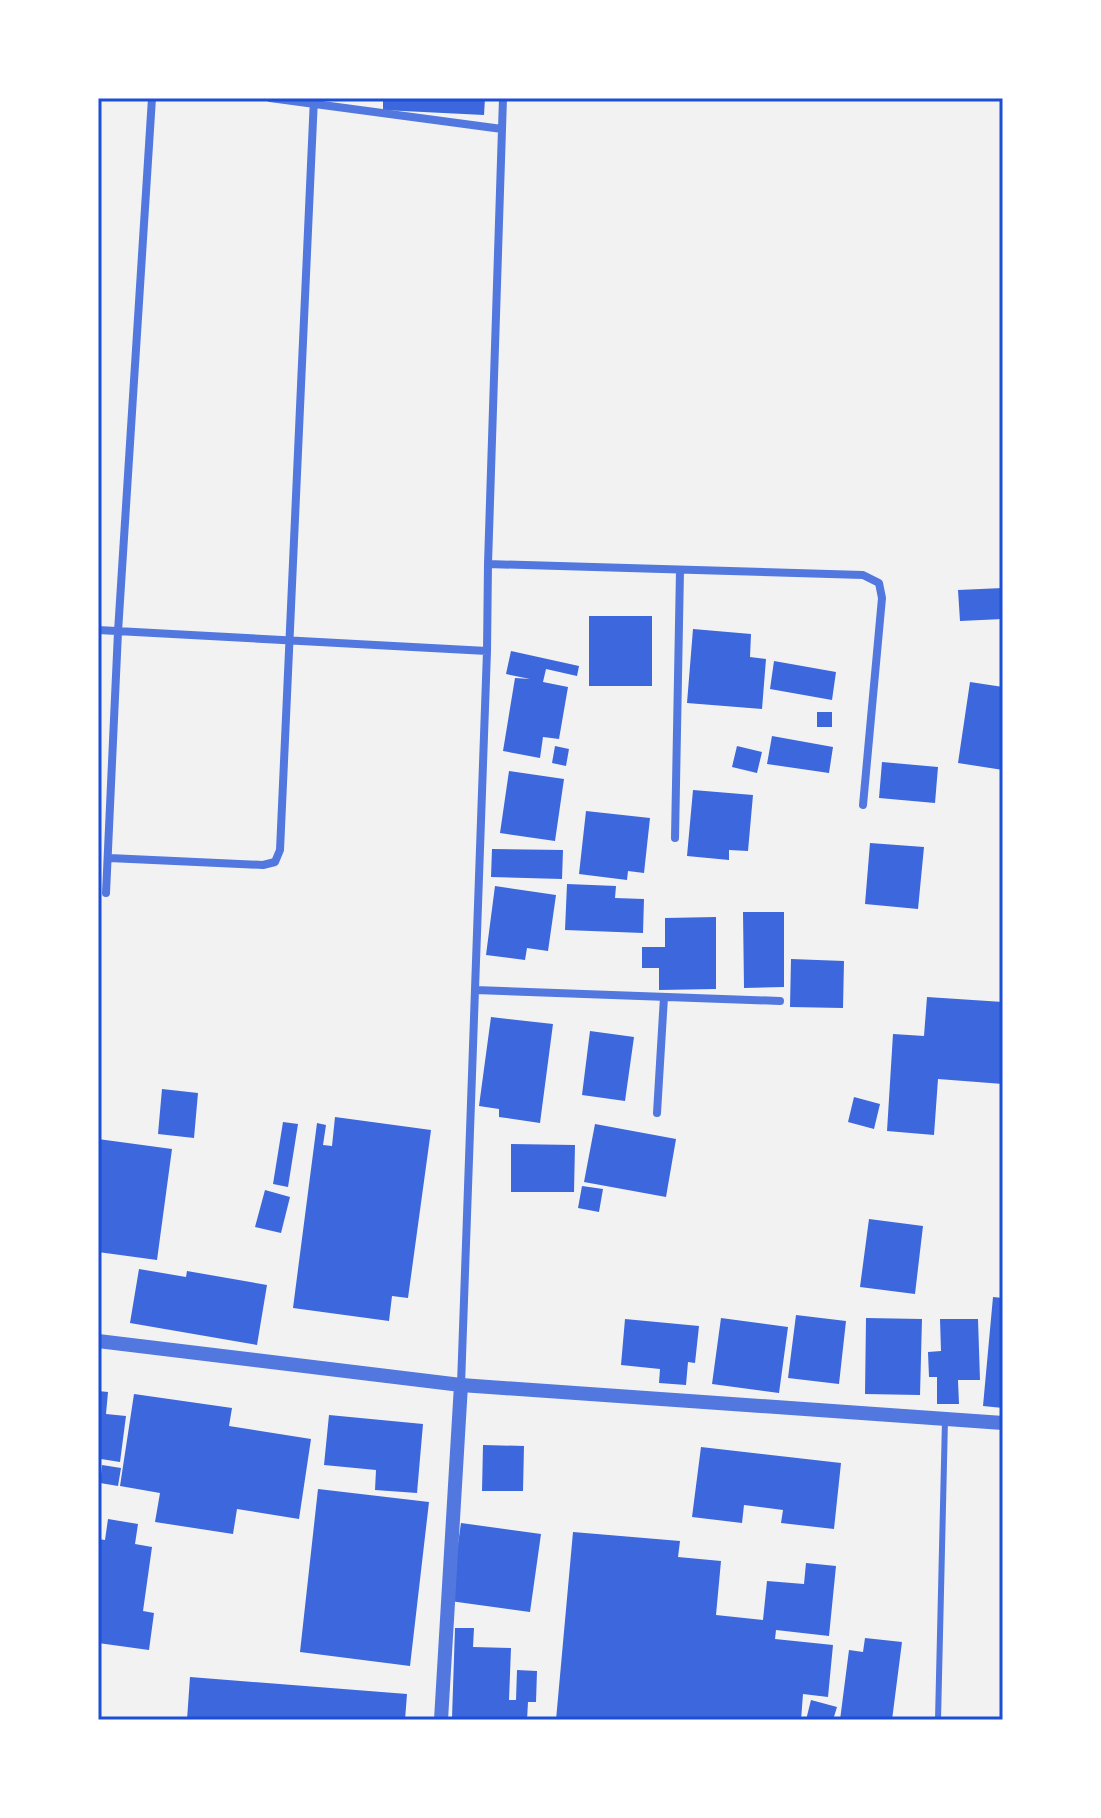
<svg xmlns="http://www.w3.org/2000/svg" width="1101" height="1818" viewBox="0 0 1101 1818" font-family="'Exo 2',sans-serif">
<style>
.building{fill:#3d67dc}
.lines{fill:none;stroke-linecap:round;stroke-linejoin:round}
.service{stroke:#5277de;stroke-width:6}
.minor{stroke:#5277de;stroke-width:8}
.tertiary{stroke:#5277de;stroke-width:14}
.neatline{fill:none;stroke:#1d4ed8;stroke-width:3}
</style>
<rect width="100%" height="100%" fill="#f2f2f2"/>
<path class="building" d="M383 98H485L484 115 383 110Z
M1003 588V619L960 621 958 590Z
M589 616H652V686H589Z
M693 629 751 634 750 657 766 659 762 709 687 703Z
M511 651 579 666 577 676 546 669 543 682 568 687 559 739 543 737 540 758 503 751 515 678 530 679 506 674Z
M774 661 836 672 832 700 770 689Z
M970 682 1003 687V770L958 763Z
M817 712H832V727H817Z
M772 736 833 747 829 773 767 764Z
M555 746 569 749 566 766 552 763Z
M737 746 762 752 757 773 732 767Z
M882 762 938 767 935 803 879 798Z
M509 771 564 779 555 841 500 833Z
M693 790 753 795 748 851 729 850V860L687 856Z
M586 811 650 818 644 873 628 871 627 880 579 874Z
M870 843 924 847 918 909 865 904Z
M492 849 563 850 562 879 491 877Z
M567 884 616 886 615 898 644 899 643 933 565 930Z
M495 886 556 895 548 951 527 948 525 960 486 955Z
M743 912H784V987L744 988Z
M716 917V989L659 990V968H642V947H665V918Z
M791 959 844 961 843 1008 790 1007Z
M927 997 1003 1002V1084L938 1079 934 1135 887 1131 893 1034 924 1036Z
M491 1017 553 1024 540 1123 499 1117V1109L479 1106Z
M590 1031 634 1037 625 1101 582 1095Z
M162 1089 198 1093 194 1138 158 1134Z
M854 1097 880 1104 874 1129 848 1122Z
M335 1117 431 1130 408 1298 392 1296 389 1321 293 1308 317 1123 326 1125 323 1145 332 1146Z
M283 1122 298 1124 288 1187 273 1184Z
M595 1124 676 1139 666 1197 584 1182Z
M98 1139 172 1149 157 1260 98 1252Z
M511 1144 575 1145 574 1192H511Z
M582 1186 603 1189 599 1212 578 1208Z
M265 1190 290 1197 281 1233 255 1227Z
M869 1219 923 1226 915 1294 860 1287Z
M139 1269 186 1277 187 1271 267 1285 257 1345 130 1323Z
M993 1297 1003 1298V1408L983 1406Z
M796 1315 846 1321 839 1384 788 1378Z
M721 1318 788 1327 779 1393 712 1384Z
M866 1318 922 1319 920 1395 865 1394Z
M625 1319 699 1326 695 1363 688 1362 686 1385 659 1383 660 1369 621 1365Z
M940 1319H978L980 1380H958L959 1404H937V1377H929L928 1352 941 1351Z
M98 1391 108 1392 106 1414 126 1416 120 1462 101 1459 100 1468Z
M134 1394 232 1408 229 1426 311 1439 299 1519 237 1509 233 1534 155 1522 160 1493 120 1486Z
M329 1415 423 1424 417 1493 375 1490 376 1470 324 1465Z
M483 1445 524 1446 523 1491H482Z
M701 1447 841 1463 834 1529 781 1523 783 1510 744 1505 742 1523 692 1517Z
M102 1465 121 1468 118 1486 100 1483Z
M318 1489 429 1502 410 1666 300 1652Z
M108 1519 138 1524 135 1544 152 1547 143 1611 154 1613 149 1650 98 1643V1539L105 1540Z
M461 1523 541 1534 530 1612 450 1601Z
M573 1532 680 1541 678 1557 721 1561 716 1615 763 1620 767 1581 804 1584 806 1563 836 1566 829 1636 776 1630 775 1639 833 1645 828 1697 803 1694 801 1720H556Z
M455 1628H474L473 1647 511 1648 509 1700H516L517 1670 537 1671 536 1702H528L527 1720 452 1718Z
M865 1638 902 1642 892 1720H840L849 1650 863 1652Z
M190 1677 407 1694 405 1720H187Z
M811 1700 837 1707 833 1720H806Z"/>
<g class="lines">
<path class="service" d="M938 1720 945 1420"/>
<path class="minor" d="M270 98 502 129
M488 564 863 575 879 583 882 598 863 805
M98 630 487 651
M675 838 680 570
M109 858 263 865 275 862 280 850 314 98
M106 893 118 632 152 98
M475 990 780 1001
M657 1113 664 997
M461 1385 487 651 488 564 503 98"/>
<path class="tertiary" d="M98 1341 461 1385 1003 1423
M441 1720 461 1385"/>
</g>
<rect width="1101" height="1818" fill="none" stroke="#ffffff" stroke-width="200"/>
<rect x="100" y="100" width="901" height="1618" class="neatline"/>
</svg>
